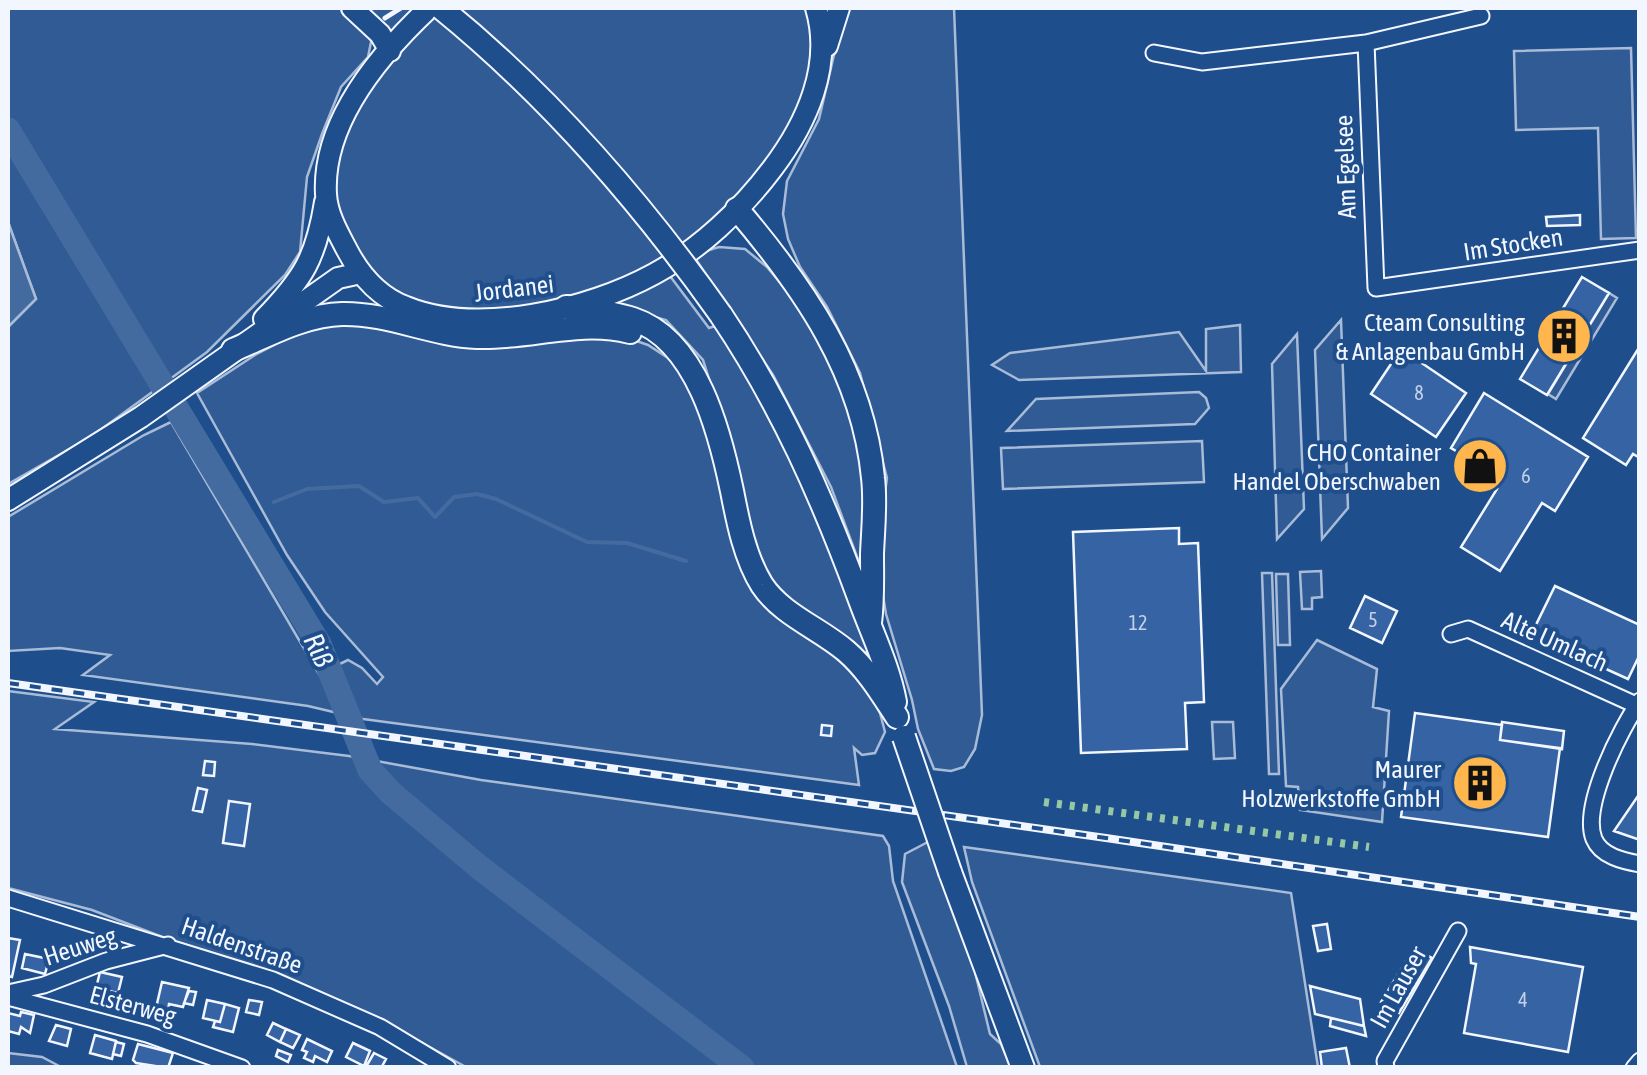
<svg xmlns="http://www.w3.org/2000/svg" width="1647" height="1075" viewBox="0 0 1647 1075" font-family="'Asap Condensed',sans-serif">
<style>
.built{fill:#305b95;stroke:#a8bbd7;stroke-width:2.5}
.water{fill:#446ba0;stroke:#a8bbd7;stroke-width:2.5}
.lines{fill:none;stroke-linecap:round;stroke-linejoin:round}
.stream{stroke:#446ba0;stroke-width:4}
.river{stroke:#446ba0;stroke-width:25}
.building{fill:#3563a3;stroke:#f2f6ff;stroke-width:2.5}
.minor-casing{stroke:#f2f6ff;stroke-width:19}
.major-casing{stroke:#f2f6ff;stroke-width:24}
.highway-casing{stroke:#f2f6ff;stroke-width:26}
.minor{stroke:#1f4e8c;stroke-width:15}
.major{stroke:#1f4e8c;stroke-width:20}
.highway{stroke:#1f4e8c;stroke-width:22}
.rail-casing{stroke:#f2f6ff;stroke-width:8}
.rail{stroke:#1f4e8c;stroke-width:4;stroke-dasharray:11;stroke-linecap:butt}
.highway-bridge-casing{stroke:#f2f6ff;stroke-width:26;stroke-linecap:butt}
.highway-bridge{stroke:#1f4e8c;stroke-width:22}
.hedge{stroke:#97c8a6;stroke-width:8;stroke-dasharray:5 8;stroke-linecap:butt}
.wall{stroke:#f2f6ff;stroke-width:5}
.labels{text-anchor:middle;stroke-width:8;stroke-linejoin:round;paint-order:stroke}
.number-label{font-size:20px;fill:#c3d1e8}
.street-label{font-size:25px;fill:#f2f6ff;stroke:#1f4e8c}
.poi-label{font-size:25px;fill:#f2f6ff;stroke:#1f4e8c;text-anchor:end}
.water-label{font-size:28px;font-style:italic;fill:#f2f6ff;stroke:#1f4e8c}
</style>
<rect width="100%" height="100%" fill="#1f4e8c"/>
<path class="built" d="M8 8H341L372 37 368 57 341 87 322 134 307 177 300 252 285 275 207 352 92 436 8 484V327L36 299 8 222Z
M378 8H416L390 35 368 10Z
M437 8H809L814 22 809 82 787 134 734 203 652 269 569 301 479 313 425 306 381 284 362 265 334 207 335 171 350 119 374 79Z
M845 8H954L982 715 975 749 964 767 951 771 934 769 918 729 912 700 886 614 880 577V528L887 478 860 373 827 307 800 267 788 239 783 214 787 181 819 119Z
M1631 48 1636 238 1601 239 1598 128 1516 130 1514 51Z
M719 247 745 249 767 267 802 309 849 399 864 455 862 570 831 487 773 375 693 255Z
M670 276 709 328 715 326 742 367 811 497 868 651 861 653 777 591 754 552 731 448 703 360 666 320 611 305Z
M1609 293 1617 298 1556 399 1548 394Z
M1341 320 1348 508 1322 539 1315 350Z
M334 321 625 337 648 345 668 358 683 373 703 408 733 540 869 692 880 713 885 732 875 753 862 755 854 748 859 785 363 719 308 706 83 675 110 655 60 648 8 651V517L144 435 171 422 319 674 348 660 362 668 377 684 383 677 325 612 287 555 197 393 255 355 301 331Z
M1240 325 1241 372 1019 380 992 365 1010 353 1179 332 1206 371V329Z
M1297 334 1304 509 1277 539 1272 364Z
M1199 392 1206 398 1209 408 1195 424 1007 431 1036 399Z
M1202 441 1204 482 1003 489 1001 448Z
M1321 571 1322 597 1312 598V609H1302L1300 572Z
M1262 573H1272L1279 774H1269Z
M1276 574H1288L1290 645H1278Z
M1317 640 1377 669 1373 707 1389 711 1382 822 1300 810 1298 787 1286 786 1281 689Z
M8 691 94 702 55 729 252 744 349 756 481 780 883 836 889 846 893 881 957 1067H466L384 1022 92 910 8 888Z
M1212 722H1233L1235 758 1214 759Z
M928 842 975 972 990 1034 1001 1044 1011 1067H967L949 1006 902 882 905 854Z
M964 847 1291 893 1318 1067H1040L972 882Z
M8 1053 42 1057 61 1067H8Z"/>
<path class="water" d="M8 222 36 299 8 327Z"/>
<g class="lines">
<path class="stream" d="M274 502 307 489 359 486 384 502 418 498 435 517 454 497 477 494 496 499 587 542 627 543 686 561"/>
<path class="river" d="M8 130 319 644 370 770 391 793 479 867 742 1068"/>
</g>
<path class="building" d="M1580 215V225L1547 226 1546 217Z
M1582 277 1609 293 1547 395 1520 379Z
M1640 346V458L1633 454 1626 465 1583 438Z
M1401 349 1466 393 1436 437 1371 394Z
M1484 393 1588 457 1555 511 1542 503 1500 571 1461 547 1497 489 1455 464 1461 454 1451 448Z
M1179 528V544L1198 543 1204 702 1185 703 1187 749 1081 753 1073 532Z
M1555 586 1640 625V654L1628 679 1531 635Z
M1365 596 1397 611 1382 643 1350 628Z
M1415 713 1502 725 1500 740 1560 748 1548 837 1401 817Z
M1502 722 1564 731 1562 749 1500 740Z
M822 725 832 726 831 736 821 735Z
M205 761 215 762 214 776 203 775Z
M198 788 207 790 202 812 193 810Z
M1640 793V840L1614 831Z
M229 801 250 804 244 846 223 843Z
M1327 924 1331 949 1318 951 1313 926Z
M8 938 20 940 12 977 8 976Z
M1470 947 1583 967 1568 1052 1464 1033 1476 964 1471 963Z
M1414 948 1432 958 1399 1013 1381 1002Z
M25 954 49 959 45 974 22 968Z
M100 972 122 977 118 993 96 988Z
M162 982 189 988 183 1007 169 1004 168 1011 156 1008Z
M1310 986 1360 999 1364 1026 1315 1014Z
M96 988 109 991 106 1005 93 1002Z
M189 991 196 992 193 1005 184 1003Z
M207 1000 225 1004 220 1022 203 1018Z
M249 1000 262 1002 259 1015 246 1012Z
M225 1004 239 1008 233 1032 213 1027 215 1021 220 1022Z
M21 1012 34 1015 30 1033 21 1027 19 1034 8 1031V1013L20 1016Z
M1331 1018 1364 1026 1366 1036 1330 1026Z
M273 1023 286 1029 280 1042 267 1035Z
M56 1025 71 1029 67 1046 49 1041Z
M286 1029 300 1035 293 1048 280 1042Z
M95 1035 116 1041 112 1059 90 1053Z
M307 1039 332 1051 327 1062 315 1056 313 1062 304 1058 307 1052 302 1050Z
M116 1042 124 1044 121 1056 113 1054Z
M353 1043 370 1051 364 1066 346 1057Z
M138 1044 173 1053 168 1068 136 1063 133 1060Z
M1346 1048 1350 1068H1322L1320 1052Z
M278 1050 291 1055 288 1062 276 1056Z
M374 1053 386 1059 381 1068 367 1065Z"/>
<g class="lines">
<g class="minor-casing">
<path id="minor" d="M1366 43 1376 288 1640 250
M1154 53 1202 62 1366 43 1481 16
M1451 634 1468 629 1636 705
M1640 701C1621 728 1581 806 1594 839 1601 856 1623 861 1640 864
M8 898 273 980 380 1027 448 1068
M8 993 44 985 106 961 168 945
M8 997 147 1034 242 1068
M1386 1068 1385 1061 1458 931
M1634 1068 1640 1061"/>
</g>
<g class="major-casing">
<path id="major" d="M352 8 380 34 390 51
M429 8C380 54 322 122 326 194 327 214 338 233 347 250 360 275 379 297 406 307 478 336 588 310 654 274 700 249 741 210 772 169 807 123 833 65 816 8
M827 46 839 8
M264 319C303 279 316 258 325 202
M8 500 141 417 338 278 361 273"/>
</g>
<g class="highway-casing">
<path id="highway" d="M737 209C804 288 863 372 873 478 876 503 873 529 872 554 872 578 873 599 870 623
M566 307C588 310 612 312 633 319 697 340 720 433 732 491 738 522 745 558 762 585 782 615 819 628 846 651 867 669 882 694 897 717
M721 315C781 404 823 499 860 600 872 633 889 668 895 702
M233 350C267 336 304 315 342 314 388 313 431 335 477 337 529 339 579 319 630 332
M950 872 1023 1068"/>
</g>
<use href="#minor" class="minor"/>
<use href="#major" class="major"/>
<use href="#highway" class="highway"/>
<g class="rail-casing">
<path id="rail" d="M8 683 1106 838 1640 917"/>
</g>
<use href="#rail" class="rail"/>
<g class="highway-bridge-casing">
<path id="highway-bridge" d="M441 8C548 95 641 202 721 315
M904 737 950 872"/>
</g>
<use href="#highway-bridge" class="highway-bridge"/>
<path class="hedge" d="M1044 802 1369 847"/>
<path class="wall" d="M385 18 401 8"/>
</g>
<defs>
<g id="building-disc" transform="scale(2.875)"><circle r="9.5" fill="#ffb74d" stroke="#1f4e8c"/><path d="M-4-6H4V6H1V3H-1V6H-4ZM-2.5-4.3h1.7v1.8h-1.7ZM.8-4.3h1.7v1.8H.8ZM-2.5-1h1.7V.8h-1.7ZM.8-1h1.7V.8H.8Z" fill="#111"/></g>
<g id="shop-disc" transform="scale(2.875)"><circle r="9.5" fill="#ffb74d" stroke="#1f4e8c"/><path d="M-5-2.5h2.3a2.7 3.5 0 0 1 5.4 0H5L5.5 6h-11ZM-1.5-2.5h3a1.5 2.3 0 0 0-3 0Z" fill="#111"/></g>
</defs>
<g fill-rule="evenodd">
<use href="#building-disc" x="1564" y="336"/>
<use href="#shop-disc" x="1480" y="466"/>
<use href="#building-disc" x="1480" y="783"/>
</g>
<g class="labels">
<g class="number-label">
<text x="1419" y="400">8</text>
<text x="1526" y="483">6</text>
<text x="1373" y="627">5</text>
<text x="1138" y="630">12</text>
<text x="1523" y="1007">4</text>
</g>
<g class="street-label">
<text transform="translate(1345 167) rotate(-92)" y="9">Am Egelsee</text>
<text transform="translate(1513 244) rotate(-9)" y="9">Im Stocken</text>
<text transform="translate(514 288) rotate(-7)" y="9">Jordanei</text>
<text transform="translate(1555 641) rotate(24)" y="9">Alte Umlach</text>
<text transform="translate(242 945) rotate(19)" y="9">Haldenstraße</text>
<text transform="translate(80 946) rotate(-18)" y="9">Heuweg</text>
<text transform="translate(1398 987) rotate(-61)" y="9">Im Lauser</text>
<text transform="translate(133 1005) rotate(15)" y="9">Elsterweg</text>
</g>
<g class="poi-label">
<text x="1525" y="331">Cteam Consulting<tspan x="1525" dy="29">&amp; Anlagenbau GmbH</tspan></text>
<text x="1441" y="461">CHO Container<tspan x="1441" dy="29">Handel Oberschwaben</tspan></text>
<text x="1441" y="778">Maurer<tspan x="1441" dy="29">Holzwerkstoffe GmbH</tspan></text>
</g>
<g class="water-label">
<text transform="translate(319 650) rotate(64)" y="10">Riß</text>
</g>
</g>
<rect width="1647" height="1075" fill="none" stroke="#f2f6ff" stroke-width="20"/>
</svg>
